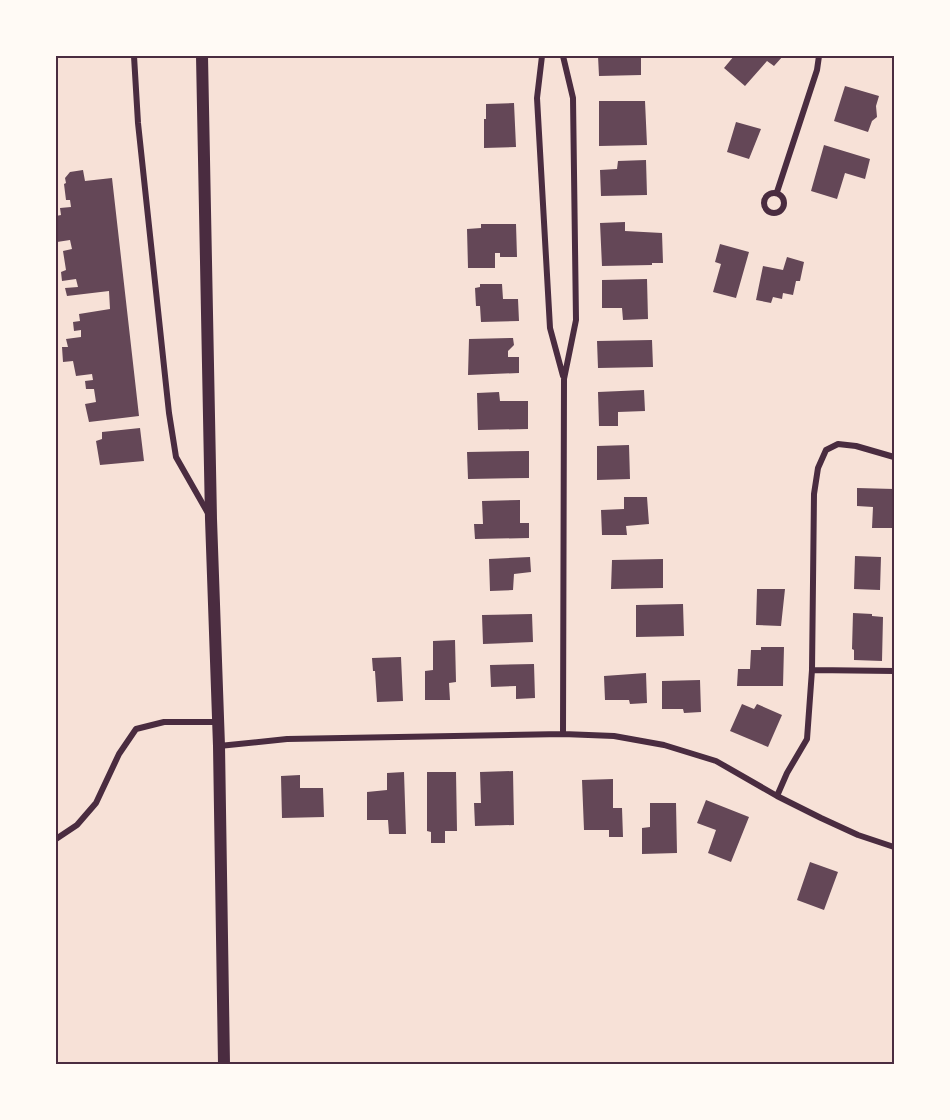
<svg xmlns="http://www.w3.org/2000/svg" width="950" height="1120" viewBox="0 0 950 1120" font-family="'Roboto Serif',serif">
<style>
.building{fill:#644757}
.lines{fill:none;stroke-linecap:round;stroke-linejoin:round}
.minor{stroke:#4a2c40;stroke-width:6}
.secondary{stroke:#4a2c40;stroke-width:12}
.neatline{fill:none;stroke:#4a2c40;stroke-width:2}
</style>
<rect width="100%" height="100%" fill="#f7e1d7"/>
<path class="building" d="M598 56H641V75L599 76Z
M734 56H783L774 66 767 61 745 86 724 68Z
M845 86 879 96 876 106 877 117 872 121 868 132 834 121Z
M599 101H645L647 145 599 146Z
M514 103 516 147 484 148V119H486V104Z
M736 122 761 129 749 159 727 152Z
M824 145 870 159 865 179 845 173 837 199 811 191Z
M646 160 647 195 601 196 600 170 617 169 618 161Z
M83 170 85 181 112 178 139 416 89 422 85 404 96 402 94 389H86L85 381 93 380 92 374 76 376 73 361 63 362 62 347H68L66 339 81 337V330L74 331 73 322 80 321 79 314 110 309 109 291 67 296 65 288 78 287 76 279 62 281 61 272 66 270 63 251 72 249 70 240 57 242 56 216 61 215 60 208 71 207 70 200H66L64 184 66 183 65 178 70 172Z
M625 222V231L662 233 663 263H652V265L602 266 600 223Z
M481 224H516L517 257H500V253H495V268H468L467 229 481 228Z
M720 244 749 252 736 298 713 292 721 264 715 262Z
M787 257 804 262 800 281H796L793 295 783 293 782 299 773 297 771 303 756 300 763 266 783 270Z
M647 279 648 319 623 320 622 308H602V280Z
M480 284H502L503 299H518L519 321 481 322 480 306H476L475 288 480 287Z
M513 338 514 345 508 351V357H519V373L468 375 469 339Z
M652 340 653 367 598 368 597 341Z
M644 390 645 411 618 412V426H599L598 392Z
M499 392 500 401H528V429L478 430 477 393Z
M140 428 144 461 100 465 96 441 102 439V432Z
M629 445 630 479 597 480V446Z
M529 451V478L468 479 467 452Z
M857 488 894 489V528H872L873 507 857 506Z
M624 497H647L649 524 626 526 627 535H602L601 510 624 509Z
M520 500V523H529V538L475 539 474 524H483L482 501Z
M855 556 881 557 880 590 854 589Z
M530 557 531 572 514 574 513 590 490 591 489 559Z
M663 559V588L611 589 612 560Z
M757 589H785L781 626 756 625Z
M683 604 684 636 636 637V605Z
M853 613 872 614V616L883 617 882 661 854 660V650L852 649Z
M532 614 533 642 483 644 482 615Z
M455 640 456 682 449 683 450 700H425V671L433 670V641Z
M761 647H784L783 686H737L738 669H750L751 650H761Z
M401 657 403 701 377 702 375 671H373L372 658Z
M534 664 535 698 516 699V686L491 687 490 665Z
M646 673 647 703 630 704 629 700H605L604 676Z
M700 680 701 712 684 713 683 709H662V681Z
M742 704 754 709 757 704 782 715 768 747 730 731Z
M513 771 514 825 475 826 474 803H481L480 772Z
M404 772 406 834H389L388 820H367V792L387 790V773Z
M427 772H456L457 831H445V843H431V832L427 831Z
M300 775V788H323L324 817 282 818 281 776Z
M613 779V808H622L623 837H609V830H584L582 780Z
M706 800 749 817 731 862 708 853 716 830 697 823Z
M650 803H676L677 853 642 854V828L650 827Z
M810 862 838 872 824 910 797 900Z"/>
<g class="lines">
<path class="minor" d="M134 56 138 123 169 413 176 457 209 515
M542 56 537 98 550 328 563 376
M563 56 573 98 576 320 564 379 563 734
M777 192 817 70 819 56
M764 203a10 10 0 1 1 20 0a10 10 0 1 1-20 0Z
M812 670 894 671
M219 746 287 739 563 734 614 736 664 745 716 761 777 796 821 818 858 835 894 847
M777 796 787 773 807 739 812 670 814 494 818 468 826 450 838 444 856 446 894 457
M56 839 77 825 96 803 119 754 136 729 164 722H218"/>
<path class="secondary" d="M202 56 211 519 219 746 224 1064"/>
</g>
<rect width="950" height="1120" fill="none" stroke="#fffaf5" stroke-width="114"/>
<rect x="57" y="57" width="836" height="1006" class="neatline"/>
</svg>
